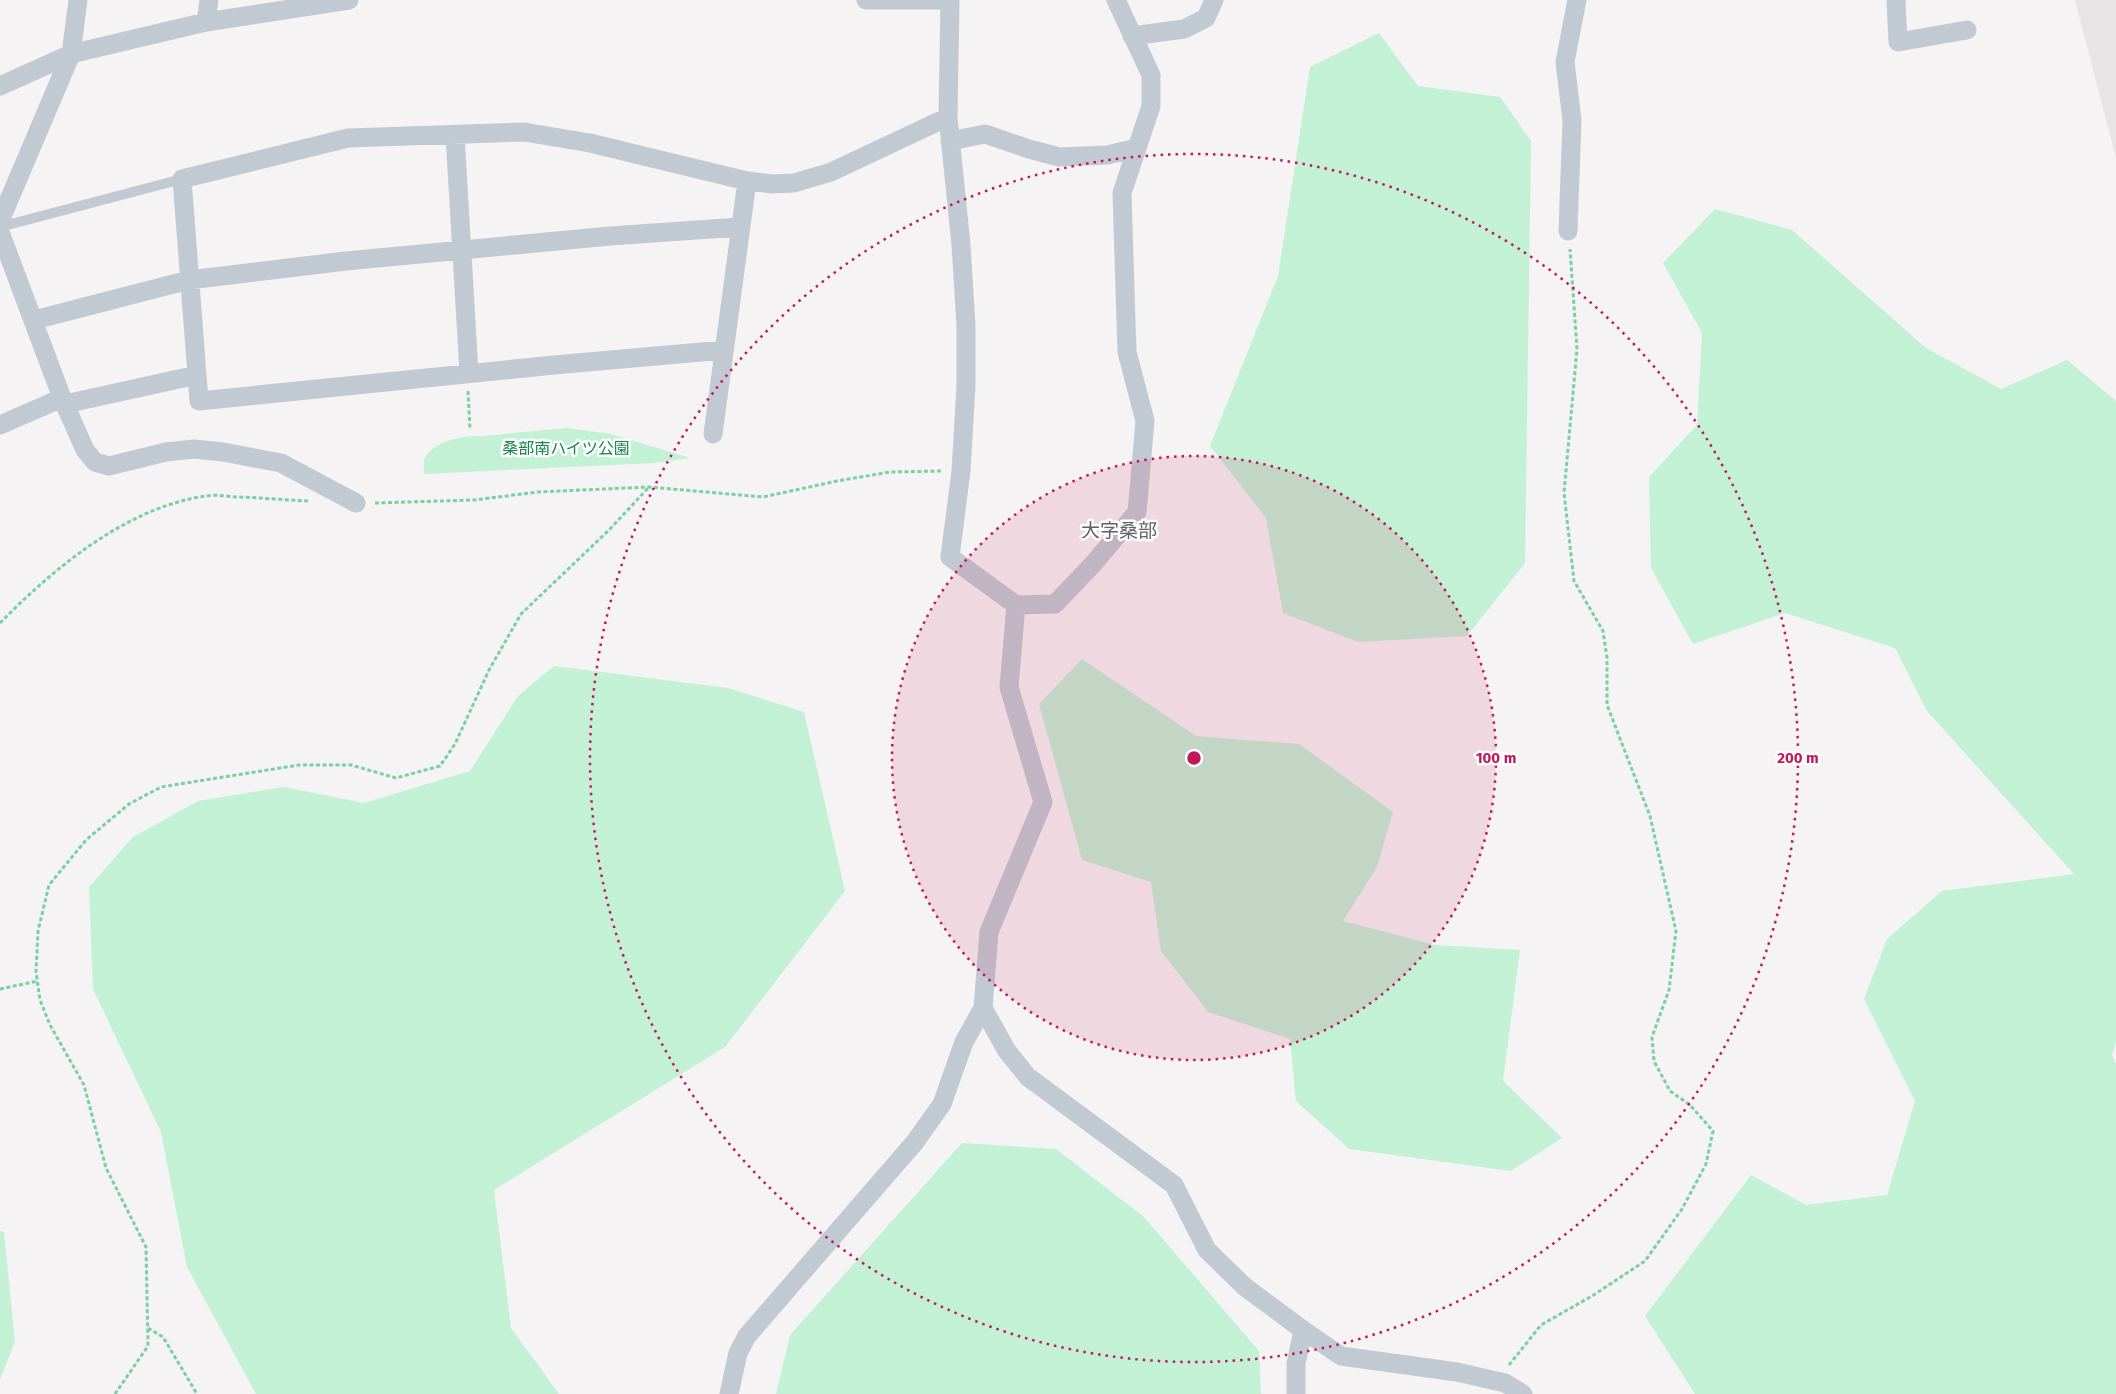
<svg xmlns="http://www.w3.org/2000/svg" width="2116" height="1394" viewBox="0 0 2116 1394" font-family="'Fira Sans','Noto Sans JP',sans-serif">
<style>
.education{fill:#e6e4e5}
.green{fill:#c3f1d5}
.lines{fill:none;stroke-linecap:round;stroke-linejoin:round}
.path{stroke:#7ad0a6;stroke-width:3;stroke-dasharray:4 2.5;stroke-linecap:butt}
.lane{stroke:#c1cad2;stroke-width:10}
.street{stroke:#c1cad2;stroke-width:19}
.ring{fill:none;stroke:#c2185b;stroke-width:2.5;stroke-dasharray:2.5 5}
.labels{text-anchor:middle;stroke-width:5;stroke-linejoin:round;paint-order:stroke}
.park-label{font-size:16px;fill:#17864f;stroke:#fff}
.quarter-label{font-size:19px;fill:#5f6368;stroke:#fff}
.centre{fill:#c2185b;stroke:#fff;stroke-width:2.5}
.ring-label{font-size:15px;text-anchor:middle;font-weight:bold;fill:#c2185b;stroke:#fff;stroke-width:5;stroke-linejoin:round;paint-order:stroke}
</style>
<rect width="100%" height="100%" fill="#f5f3f3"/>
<path class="education" d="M2075 0H2116V158Z"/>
<path class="green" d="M1379 33 1418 86 1500 97 1531 141 1525 563 1467 636 1358 642 1283 613 1266 518 1210 446 1278 276 1310 67Z
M1715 209 1792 230 1926 348 2001 389 2067 360 2116 401V1042L2112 1055 2116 1064V1394H1695L1645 1316 1751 1175 1806 1205 1887 1195 1915 1101 1864 999 1887 939 1942 891 2074 874 1927 711 1895 648 1785 613 1693 644 1651 568 1649 477 1697 425 1702 333 1663 263Z
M566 428 611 434 690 458 654 463 424 474C424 469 423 462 425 458 434 440 465 435 483 436Z
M1082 659 1196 736 1299 744 1393 812 1377 867 1343 921 1435 945 1520 950 1503 1081 1562 1138 1511 1171 1349 1149 1296 1101 1290 1039 1208 1012 1161 951 1151 882 1082 860 1039 704Z
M554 666 728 688 804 712 845 891 725 1047 494 1190 511 1328 559 1394H256L187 1267 161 1132 93 989 89 887 133 837 198 801 284 787 364 803 470 771 518 696Z
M962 1143 1056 1149 1144 1217 1259 1351 1261 1394H776L790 1335Z
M0 1231 4 1232 15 1342 0 1379Z"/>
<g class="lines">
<path class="path" d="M468 391 470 430
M375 503 474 500 538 492 649 487 763 497 837 481 890 472 942 471
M0 623C54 568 127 507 206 496 217 494 229 497 240 497 263 498 286 500 308 501
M0 989 38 981
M148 1328 163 1337 197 1394
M1509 1365 1541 1325 1592 1296 1645 1261 1682 1209 1706 1164 1713 1131 1690 1105 1670 1091 1654 1061 1652 1037 1669 990 1676 931 1650 816 1607 705V658L1603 631 1574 581 1564 493 1577 349 1570 249
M115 1394 148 1346 146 1247 106 1168 84 1085 50 1025 40 1000 36 972 38 931 49 885 86 840 129 804 161 787 299 765H351L396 778 440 766 455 744 489 670 521 614 609 530 649 487"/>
<path class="lane" d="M0 227 182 179"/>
<path class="street" d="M866 0H950
M950 0 948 117 961 245 966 326V386L961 471 950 557 1016 605 1055 604 1094 563 1137 512 1145 421 1127 352 1122 193 1151 106V75L1116 0
M1896 0 1898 42 1967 30
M206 22 209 0
M1132 36 1184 29 1206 18 1214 0
M0 86 71 54 117 43 206 22 349 0
M455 135 469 373
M950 141 985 134 1029 149 1059 157 1107 155 1137 148
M0 221 71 54 78 0
M1568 231 1572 120 1565 62 1577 0
M0 232 62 398 85 450 95 462 109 466 166 452 194 449 223 452 281 463 356 503
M34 320 189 280 346 261 610 236 740 227
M724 350 554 365 199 401 182 179 348 138 524 132 590 143 747 181 772 184 794 183 831 172 948 117
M65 404 197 375
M0 425 62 398
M713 434 747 181
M983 1008 1007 1051 1028 1077 1174 1185 1207 1250 1245 1287 1303 1330 1341 1356 1457 1372 1505 1383 1523 1394
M729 1394 738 1353 747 1336 915 1142 942 1104 964 1042 983 1008 989 932 1043 802 1009 687 1016 605
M1296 1394V1364L1303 1330"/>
</g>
<circle cx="1194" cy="758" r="302" fill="#c2185b" fill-opacity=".12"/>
<g class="ring">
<circle cx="1194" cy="758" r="302"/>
<circle cx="1194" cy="758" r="604"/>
</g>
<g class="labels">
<g class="park-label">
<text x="566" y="454">桑部南ハイツ公園</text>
</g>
<g class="quarter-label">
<text x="1119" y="537">大字桑部</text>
</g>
</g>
<circle cx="1194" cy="758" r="8" class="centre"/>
<g class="ring-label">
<text x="1496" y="763">100 m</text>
<text x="1798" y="763">200 m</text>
</g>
</svg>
